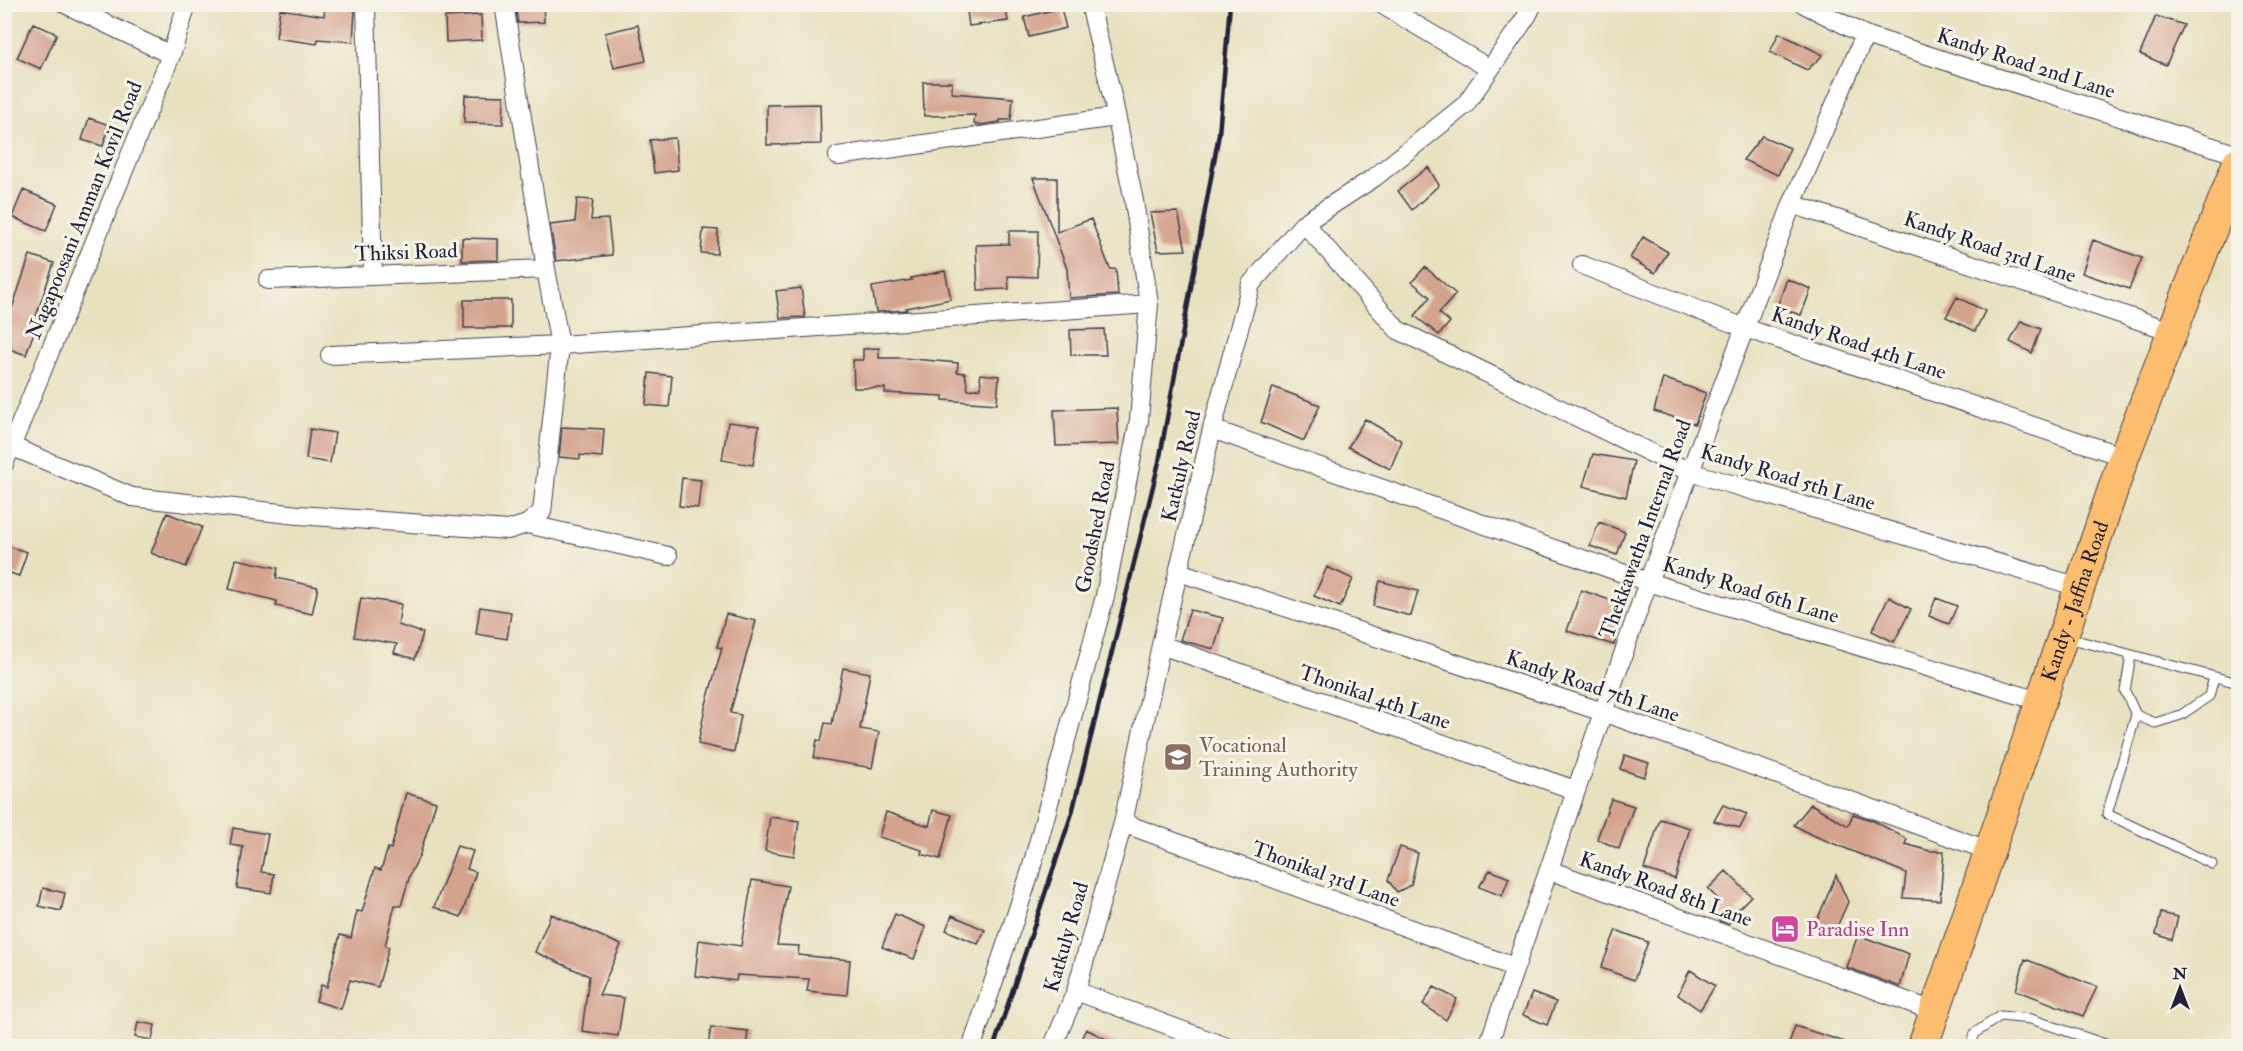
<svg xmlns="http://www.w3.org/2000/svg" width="2243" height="1051" viewBox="0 0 2243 1051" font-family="'IM FELL Double Pica',serif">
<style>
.building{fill:#d4a38e}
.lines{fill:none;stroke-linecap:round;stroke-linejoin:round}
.service-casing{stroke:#403f4f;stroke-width:11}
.minor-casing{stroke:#403f4f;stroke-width:20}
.trunk-casing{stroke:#403f4f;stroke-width:32}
.service{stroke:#fff;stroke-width:9}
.minor{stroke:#fff;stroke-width:18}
.trunk{stroke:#fcbd6e;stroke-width:30}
.rail{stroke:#22223b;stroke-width:4.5}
.labels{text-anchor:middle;stroke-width:6;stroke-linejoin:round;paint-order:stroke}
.street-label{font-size:21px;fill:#22223b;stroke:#f7f3e8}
.education-label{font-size:21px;fill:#785e54;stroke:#f7f3e8;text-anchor:start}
.hotel-label{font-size:21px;fill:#b23c85;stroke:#f7f3e8;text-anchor:start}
</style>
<rect width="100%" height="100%" fill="#f7f3e8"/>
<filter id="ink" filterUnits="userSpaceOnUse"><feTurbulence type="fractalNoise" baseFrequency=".0167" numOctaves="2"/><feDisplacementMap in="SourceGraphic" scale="12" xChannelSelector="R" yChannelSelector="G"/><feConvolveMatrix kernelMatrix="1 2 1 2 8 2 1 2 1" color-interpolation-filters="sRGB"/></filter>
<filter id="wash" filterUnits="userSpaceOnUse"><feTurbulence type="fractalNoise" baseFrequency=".008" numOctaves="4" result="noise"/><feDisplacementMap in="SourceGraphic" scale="24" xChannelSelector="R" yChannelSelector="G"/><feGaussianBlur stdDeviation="1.35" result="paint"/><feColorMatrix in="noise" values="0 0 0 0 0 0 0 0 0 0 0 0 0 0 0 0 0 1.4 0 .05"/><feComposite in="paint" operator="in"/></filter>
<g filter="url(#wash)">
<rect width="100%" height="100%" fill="#e8e1bf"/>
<g id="blocks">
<path class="building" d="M515 4H543L544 22 518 23Z
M966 4H1005L1008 21 969 26Z
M325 7 355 10 353 42 318 39 317 44 276 38 280 9 324 16Z
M1061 8 1066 28 1029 37 1024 17Z
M481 15 482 40 446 42 445 17Z
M2156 16 2184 25 2166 65 2140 54Z
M33 23 57 34 41 69 17 58Z
M638 25 646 61 614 68 605 33Z
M1779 33 1823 55 1807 70 1770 52Z
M923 82H952V93L1013 98 1011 120H1000V122L980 125 974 124 975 115 924 116Z
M465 95 504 96 503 124 464 123Z
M820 104 821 144 767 145V105Z
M89 118 109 125 103 146 82 140Z
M1762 136 1790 148 1778 175 1743 160Z
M675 138 678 170 654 173 650 140Z
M1428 167 1439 185 1412 210 1398 191Z
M1033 178H1057V232L1091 219 1110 269H1116L1118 295 1069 298 1067 269Z
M23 190 57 204 46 231 12 217Z
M577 199 593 200 591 220 608 219 612 255 556 261 550 225 575 222Z
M1178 212 1186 250 1158 251 1150 213Z
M703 229 718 230 717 254 701 253Z
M1009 231H1038L1037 277 1008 276 1009 289 978 290 976 245 1009 244Z
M1643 237 1668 252 1655 273 1630 258Z
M462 238 498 239V260L462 261Z
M2093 240 2142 258 2129 289 2082 273Z
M30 255 54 263 36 316 39 317 26 355 4 347V332Z
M1425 267 1456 294 1439 313 1450 322 1439 335 1415 316 1430 297 1412 282Z
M945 271 951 299 906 308 907 310 876 312 872 287 912 280 911 278Z
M1787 279 1811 289 1801 315 1777 307Z
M801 288 805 317 780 318 776 291Z
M1957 297 1985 311 1975 331 1946 317Z
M464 300H511V328H464Z
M2021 321 2041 329 2032 353 2010 342Z
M1104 329 1106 355H1071L1070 330Z
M879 348V358H902L958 363 957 372 965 373 968 390 981 388 980 374 999 376 997 404 943 400V396L885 393V388H854L853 360H863V349Z
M649 373 672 376 669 407 646 405Z
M1663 378 1706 393 1695 424 1654 411Z
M1273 387 1320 405 1304 441 1261 422Z
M1117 408 1119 444 1056 446 1054 410Z
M1365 419 1402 441 1390 469 1348 447Z
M728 422 759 426 753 465 722 460Z
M562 427 604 429 602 457 580 455V459L559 457Z
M310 429 335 433 330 463 306 459Z
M1593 454 1634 461 1626 497 1583 486Z
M682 478 701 480 698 508 679 506Z
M167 513 202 527 186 567 151 553Z
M1599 522 1625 532 1617 555 1590 546Z
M4 545 27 552 19 576 4 571Z
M236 559 278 568 276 578 318 587 312 614 276 606 277 601 229 589Z
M1327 567 1353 579 1340 607 1314 596Z
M1380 581 1418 591 1411 616 1373 606Z
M1581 590 1624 605 1614 645 1567 631Z
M1889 597 1911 609 1894 642 1872 631Z
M361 598 401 604 398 625 423 633 415 659 394 653 397 644 354 637Z
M1936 598 1957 606 1949 624 1929 616Z
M480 607 511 612 507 639 476 634Z
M1190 610 1223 618 1214 649 1180 640Z
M726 614 756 621 730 713 741 715 734 752 698 744 705 708 722 648 717 647Z
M843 668 870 673 860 729 879 732 872 768 814 758 817 740 821 741 825 723 832 724Z
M1625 755 1649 763 1644 777 1620 769Z
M406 793 436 802 420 854 410 875 401 906 395 905 385 946 389 947 378 987 350 980 341 1009 316 1001 321 985 327 987 340 935 351 938 357 911 362 912 375 868 381 870 388 848 391 849Z
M1611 799 1634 806 1619 849 1597 839Z
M1811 804 1848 826 1853 814 1874 821 1907 839 1905 844 1930 851H1944L1940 900 1903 898 1906 873 1810 834 1794 825Z
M1723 805 1747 814 1740 828 1714 821Z
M933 810 952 815 940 859 921 854 922 850 879 837 886 812 929 826Z
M770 817 799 821 794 856 765 851Z
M1660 819 1690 828 1675 879 1644 869Z
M233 828 268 834 261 872 274 874 271 893 237 888 243 847 230 845Z
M457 846 473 851 467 869 476 872 461 917 434 907Z
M1400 847 1418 853 1411 885 1397 892 1388 880Z
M1490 870 1509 878 1502 896 1479 887Z
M1726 871 1751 896 1736 911 1739 913 1728 924 1720 921 1711 912 1721 902 1708 889Z
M1836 875 1848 902 1835 931 1816 923Z
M752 880 788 886 777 945 799 946 798 955 850 960 847 995 807 991 809 979 737 975 736 981 695 976 699 940 741 946Z
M43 888 65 893 61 911 39 906Z
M2161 913 2178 917 2172 940 2156 934Z
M551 914 621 945 599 995 624 998 618 1036 582 1031 589 976 535 952Z
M895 914 926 927 914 959 882 947Z
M952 915 985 930 978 944 946 930Z
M1616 930 1648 942 1634 980 1601 968Z
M1858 935 1909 954 1900 987 1846 967Z
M2025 959 2097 987 2083 1016 2016 990Z
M1690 970 1715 986 1700 1010 1678 995Z
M1434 987 1457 999 1446 1020 1423 1004Z
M1532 993 1556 1002 1547 1025 1523 1015Z
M138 1022 155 1025 152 1040 135 1037Z
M1795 1026 1848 1043V1047H1788Z
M711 1027 748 1031 746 1047H708Z
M1086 1029 1122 1047H1077Z"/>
</g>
</g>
<g filter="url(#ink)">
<use href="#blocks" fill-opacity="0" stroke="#403f4f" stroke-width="1.5"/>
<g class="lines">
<g class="service-casing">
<path id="service" d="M2068 638 2238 683
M2131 655 2125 691 2136 715 2155 723 2181 715 2209 696 2214 677
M2136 715 2107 814 2212 864
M1971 1046 1975 1033 2000 1016 2031 1019 2111 1046"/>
</g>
<g class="minor-casing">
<path id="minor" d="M65 4 171 55
M366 4 373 276
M1381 4 1490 69
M1804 4 1865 35 2238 155
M838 156 1116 117
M1792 204 2174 332
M1304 223 1398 330 1690 472 2079 587
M1582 265 1745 328 2124 457
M268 280 546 269
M330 355 560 345 1149 304
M1212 429 1648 582 2042 702
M13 447 132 497 299 515 508 530 527 524 542 512 560 345 546 269 504 4
M4 464 171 55 187 4
M527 524 668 556
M1179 572 1603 712 1990 851
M1161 645 1575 790
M1123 823 1514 967
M1549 870 1936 1012
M1076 991 1224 1046
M972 1046 1030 873 1105 596 1139 420 1149 304 1134 201 1113 100 1090 4
M1053 1046 1076 991 1123 823 1161 645 1212 429 1251 284 1304 223 1375 177 1465 105 1527 16 1533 4
M1488 1046 1648 582 1792 204 1865 35"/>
</g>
<g class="trunk-casing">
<g id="trunk">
<path id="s1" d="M1923 1046 2124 457 2238 162"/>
</g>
</g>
<use href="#service" class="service"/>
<use href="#minor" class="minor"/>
<use href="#trunk" class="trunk"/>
<path class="rail" d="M994 1046 1072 813 1159 462 1219 134 1230 4"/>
</g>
</g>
<defs>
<g id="university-square" transform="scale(1.5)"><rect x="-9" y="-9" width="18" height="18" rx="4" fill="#8d6e63" stroke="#f7f3e8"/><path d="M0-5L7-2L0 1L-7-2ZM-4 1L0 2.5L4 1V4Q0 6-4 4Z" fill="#fff"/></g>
<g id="hotel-square" transform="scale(1.5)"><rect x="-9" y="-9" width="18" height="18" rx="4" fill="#d1479c" stroke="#f7f3e8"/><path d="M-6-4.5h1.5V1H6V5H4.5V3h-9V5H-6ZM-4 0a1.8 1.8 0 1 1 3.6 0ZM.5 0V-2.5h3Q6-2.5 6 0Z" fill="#fff"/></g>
</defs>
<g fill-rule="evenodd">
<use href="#university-square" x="1178" y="757"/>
<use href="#hotel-square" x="1785" y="929"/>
</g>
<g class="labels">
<g class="street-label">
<text transform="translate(2026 63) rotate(18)" y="7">Kandy Road 2nd Lane</text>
<text transform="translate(84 210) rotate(-68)" y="7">Nagapoosani Amman Kovil Road</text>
<text transform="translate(1990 247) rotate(19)" y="7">Kandy Road 3rd Lane</text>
<text transform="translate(406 252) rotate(-2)" y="7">Thiksi Road</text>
<text transform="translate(1859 343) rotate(19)" y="7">Kandy Road 4th Lane</text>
<text transform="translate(1181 466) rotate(-77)" y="7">Katkuly Road</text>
<text transform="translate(1788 477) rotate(17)" y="7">Kandy Road 5th Lane</text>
<text transform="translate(1095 527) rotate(-79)" y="7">Goodshed Road</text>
<text transform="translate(1645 529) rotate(-70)" y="7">Thekkawatha Internal Road</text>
<text transform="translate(1751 590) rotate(17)" y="7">Kandy Road 6th Lane</text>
<text dy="7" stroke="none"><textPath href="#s1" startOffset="470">Kandy - Jaffna Road</textPath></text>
<text transform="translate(1593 686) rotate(19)" y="7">Kandy Road 7th Lane</text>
<text transform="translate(1375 697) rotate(19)" y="7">Thonikal 4th Lane</text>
<text transform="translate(1326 874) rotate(20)" y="7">Thonikal 3rd Lane</text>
<text transform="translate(1666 889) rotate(20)" y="7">Kandy Road 8th Lane</text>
<text transform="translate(1066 937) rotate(-74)" y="7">Katkuly Road</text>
</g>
<g class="education-label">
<text x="1199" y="752">Vocational<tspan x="1199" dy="24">Training Authority</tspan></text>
</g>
<g class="hotel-label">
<text x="1806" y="936">Paradise Inn</text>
</g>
</g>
<rect width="2243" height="1051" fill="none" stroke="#f7f3e8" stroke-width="24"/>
<g transform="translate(2180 988)" stroke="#f7f3e8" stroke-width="4.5" paint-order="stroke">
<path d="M0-4.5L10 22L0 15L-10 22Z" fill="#22223b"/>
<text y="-9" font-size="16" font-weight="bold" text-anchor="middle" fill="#22223b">N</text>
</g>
</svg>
